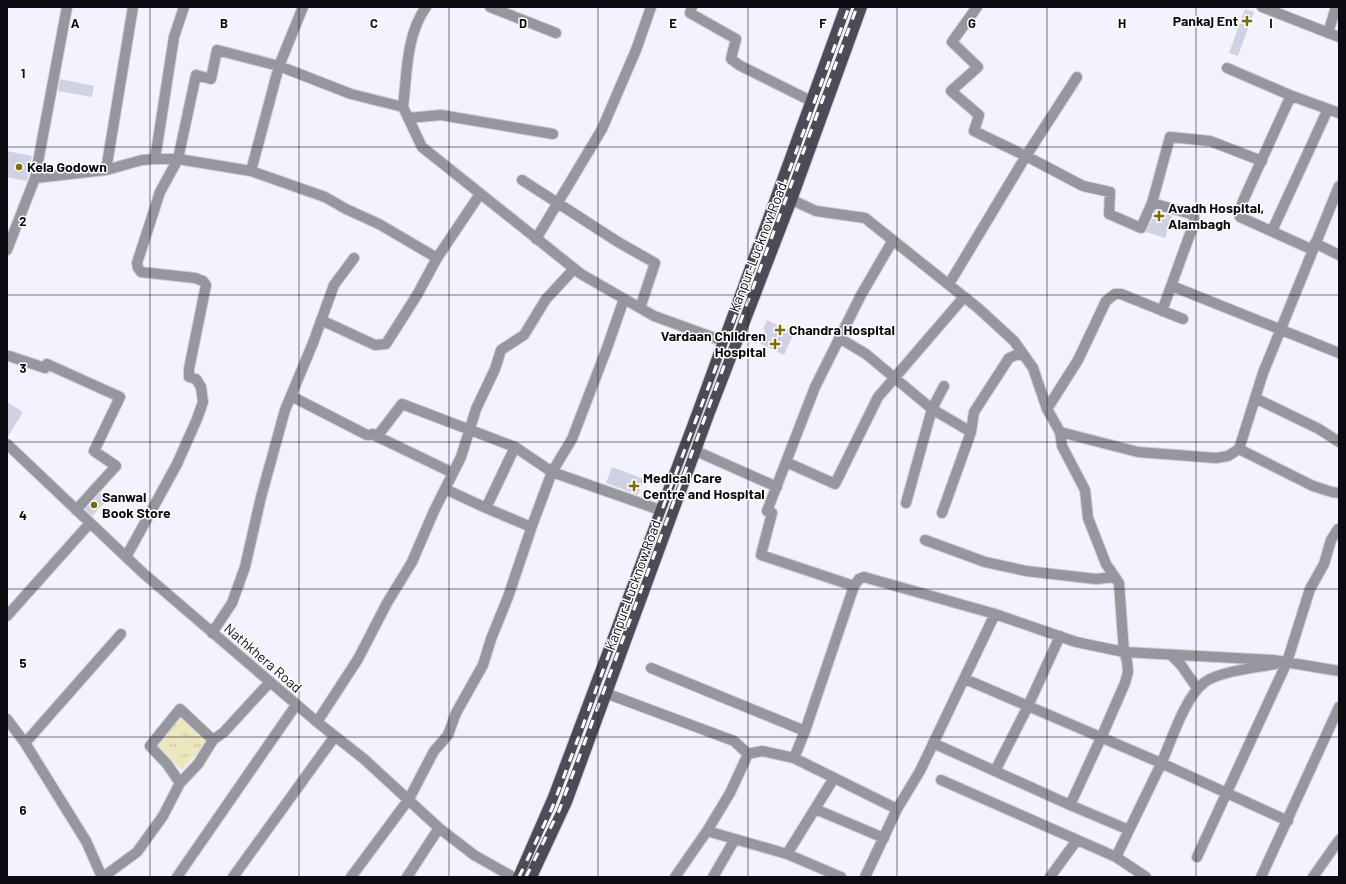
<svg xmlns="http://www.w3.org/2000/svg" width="1346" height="884" viewBox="0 0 1346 884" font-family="Barlow,sans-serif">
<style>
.grass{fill:url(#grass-tufts)}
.building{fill:#d0d2e3}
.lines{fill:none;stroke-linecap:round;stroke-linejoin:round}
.minor-casing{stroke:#cdced8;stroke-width:12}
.major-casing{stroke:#cdced8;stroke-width:12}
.minor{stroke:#96979e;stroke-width:10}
.major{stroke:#4b4c58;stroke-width:10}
.rail-casing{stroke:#4c4c54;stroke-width:4.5}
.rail{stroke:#fff;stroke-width:3;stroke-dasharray:9;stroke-linecap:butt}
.grid{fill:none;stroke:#0b0b11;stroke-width:1;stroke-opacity:0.55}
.poi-dot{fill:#7a6c06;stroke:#fff;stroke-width:1.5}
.labels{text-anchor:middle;stroke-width:3;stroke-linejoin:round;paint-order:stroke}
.poi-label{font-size:14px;font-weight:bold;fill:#0b0b11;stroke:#fff;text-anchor:start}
.street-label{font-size:14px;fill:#0b0b11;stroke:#fff}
.grid-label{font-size:13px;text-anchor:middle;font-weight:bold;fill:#0b0b11;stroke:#fff;stroke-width:3;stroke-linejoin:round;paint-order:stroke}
</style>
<defs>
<pattern id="grass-tufts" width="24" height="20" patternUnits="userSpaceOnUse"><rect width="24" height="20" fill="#ede7bf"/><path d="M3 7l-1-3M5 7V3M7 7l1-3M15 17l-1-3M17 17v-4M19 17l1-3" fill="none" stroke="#cac5a3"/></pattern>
</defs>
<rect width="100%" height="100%" fill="#f2f3fe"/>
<path class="grass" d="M181 716 208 741 182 770 154 745Z"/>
<path class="building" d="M1245 9 1254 12 1238 56 1229 53Z
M60 79 94 86 92 97 58 91Z
M7 151 32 156 27 181 7 177Z
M1156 211 1172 216 1165 238 1146 232Z
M767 320 794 333 784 355 759 343 765 330 763 329Z
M7 402 23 412 7 438Z
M612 467 644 479 638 495 606 483Z
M100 493 107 500 92 516 85 509Z"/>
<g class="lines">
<g class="minor-casing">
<path id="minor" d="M490 7 556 33
M692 7 690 13 736 39 731 59 739 65 811 101
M977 7 952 42 978 67 951 91 979 115 974 131 1026 156 1083 186 1110 192 1109 214 1141 228 1152 203 1170 137 1210 141 1262 161
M1262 7 1339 37
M1328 33 1336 7
M1227 68 1292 96
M403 107C407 74 406 35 426 7
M408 118 441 115 553 134
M155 159H178L251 171 325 197 346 209 379 224 437 258
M106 170 133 7
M251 171 279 66 303 7
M35 178 106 170 142 160 155 159 174 37 184 7
M522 180 618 242 655 263 640 308
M777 195 792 200 816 211 865 218 978 308 1014 341 1033 368 1047 409 1060 432 1062 446 1085 490 1088 518 1106 564 1119 583 1124 652 1127 661 1128 672 1125 683 1101 738 1070 805
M1152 203 1191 214 1194 217V223L1162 311
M1272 231 1328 109
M536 239 602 129 636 50 651 7
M1315 243 1339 255
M7 250 35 178 67 7
M1313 250 1240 217 1239 214 1243 201 1288 102 1292 96 1339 113
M949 284 1026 156 1077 77
M1172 286 1339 353
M321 320 375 345 386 344 417 295 437 258 480 194
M839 338 866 354 932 409 971 432
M7 356H9L45 368 47 364 120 397 94 451 116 466 76 510
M291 396 367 435 379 434 402 404 515 447 552 472 660 510
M1255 398 1319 429 1339 442
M1047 409 1078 360 1106 301 1115 294H1121L1183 319
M1060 432 1138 452 1216 458 1228 456 1239 449 1263 373 1339 186
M372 434 453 473
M7 444 143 573 317 722 364 759 439 828 474 855 513 877
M515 447 486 508 531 527
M1239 449 1313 486 1332 492 1339 493
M696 451 777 487
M786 462 835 484 878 397 964 297
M445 489 486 508
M906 503 932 409 944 386
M942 513 971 432 974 412 1009 358 1016 355H1024
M925 540 985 562 1026 571 1096 579 1115 577
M126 557 177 464 197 419 203 402 201 387 196 379 189 377V369L206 285 203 281 195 278 141 272 138 268 137 263 160 192 178 159 196 75 211 79 217 50 279 66 351 94 403 107 422 147 581 274 654 316 723 341
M854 586 761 555 772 513 767 511 815 387 861 295 893 240
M7 616 90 523
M212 633 232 603 245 567 261 497 285 410 313 343 334 285 354 258
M1171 655 1181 665 1197 688
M651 668 805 731
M965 679 1161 763 1288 821
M608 694 734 741 748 754
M7 719 25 743 86 841 102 877
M317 722 358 659 387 603 412 562 434 511 461 457 476 409 495 369 501 350 524 335 546 299 574 269
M213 740 224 732 270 682
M25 743 121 634
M933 743 1070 805 1129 830
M995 771 1028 706 1060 636
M941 780 1116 857 1146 877
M815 809 884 838
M897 809 794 758 805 731 854 586 859 579 864 577 995 614 1076 642 1124 652 1273 660 1339 671
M707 831 730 793 748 754 762 751 794 758
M787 854 834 778
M1116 857C1131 826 1146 795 1161 764 1171 742 1185 696 1205 682 1220 671 1256 668 1275 664
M1197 857 1287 662 1310 589 1324 564 1331 540 1338 529 1339 530
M103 877 137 852 163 816 180 783 198 764 213 740 180 709 150 746 167 764 180 783
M177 877 296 705
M233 877 335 736
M351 877 409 799 434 751 448 735 456 713 483 665 491 639 508 597 533 523 552 472 572 439 607 348 624 299
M407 877 439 828
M675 877 707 831 787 854 841 877
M713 877 735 839
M865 877 897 809 920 771 995 614
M1050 877 1077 840
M1261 877 1339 707
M1313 877 1339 840"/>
</g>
<g class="major-casing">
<path id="major" d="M518 877 553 797 615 632 698 410 845 7
M532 877 567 802 709 415 792 200 862 7"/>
</g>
<use href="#minor" class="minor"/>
<use href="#major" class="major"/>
<g class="rail-casing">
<path id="rail" d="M519 877 552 808 582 728 648 547 765 237 849 7
M526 877 559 811 589 731 857 7"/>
</g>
<use href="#rail" class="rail"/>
</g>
<path class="grid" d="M150 7V877M299 7V877M449 7V877M598 7V877M748 7V877M897 7V877M1047 7V877M1196 7V877M7 147H1339M7 295H1339M7 442H1339M7 589H1339M7 737H1339"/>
<g class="poi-dot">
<path d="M1245 15h4v4h4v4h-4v4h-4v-4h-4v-4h4z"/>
<circle cx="19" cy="167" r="4"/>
<path d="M1157 210h4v4h4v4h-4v4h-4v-4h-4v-4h4z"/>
<path d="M778 324h4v4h4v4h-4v4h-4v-4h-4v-4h4z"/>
<path d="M773 338h4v4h4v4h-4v4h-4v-4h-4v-4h4z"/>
<path d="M632 480h4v4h4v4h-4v4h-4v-4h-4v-4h4z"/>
<circle cx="94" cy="505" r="4"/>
</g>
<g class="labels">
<g class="poi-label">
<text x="1238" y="26" text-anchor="end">Pankaj Ent</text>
<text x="27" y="172">Kela Godown</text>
<text x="1168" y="213">Avadh Hospital,<tspan x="1168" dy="16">Alambagh</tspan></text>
<text x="789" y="335">Chandra Hospital</text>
<text x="766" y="341" text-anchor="end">Vardaan Children<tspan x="766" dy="16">Hospital</tspan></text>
<text x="643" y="483">Medical Care<tspan x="643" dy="16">Centre and Hospital</tspan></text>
<text x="102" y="502">Sanwal<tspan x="102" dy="16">Book Store</tspan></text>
</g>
<g class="street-label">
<text transform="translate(758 247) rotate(-69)" y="5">Kanpur-Lucknow Road</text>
<text transform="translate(633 585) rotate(-70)" y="5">Kanpur-Lucknow Road</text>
<text transform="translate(263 658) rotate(41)" y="5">Nathkhera Road</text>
</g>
</g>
<g class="grid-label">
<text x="75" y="28">A</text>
<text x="224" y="28">B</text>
<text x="374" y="28">C</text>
<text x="523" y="28">D</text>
<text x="673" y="28">E</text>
<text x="823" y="28">F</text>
<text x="972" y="28">G</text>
<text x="1122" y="28">H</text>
<text x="1271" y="28">I</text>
<text x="23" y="78">1</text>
<text x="23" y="226">2</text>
<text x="23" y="373">3</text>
<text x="23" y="520">4</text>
<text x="23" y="668">5</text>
<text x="23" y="815">6</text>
</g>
<rect width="1346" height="884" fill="none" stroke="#0b0b11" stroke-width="16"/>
</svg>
